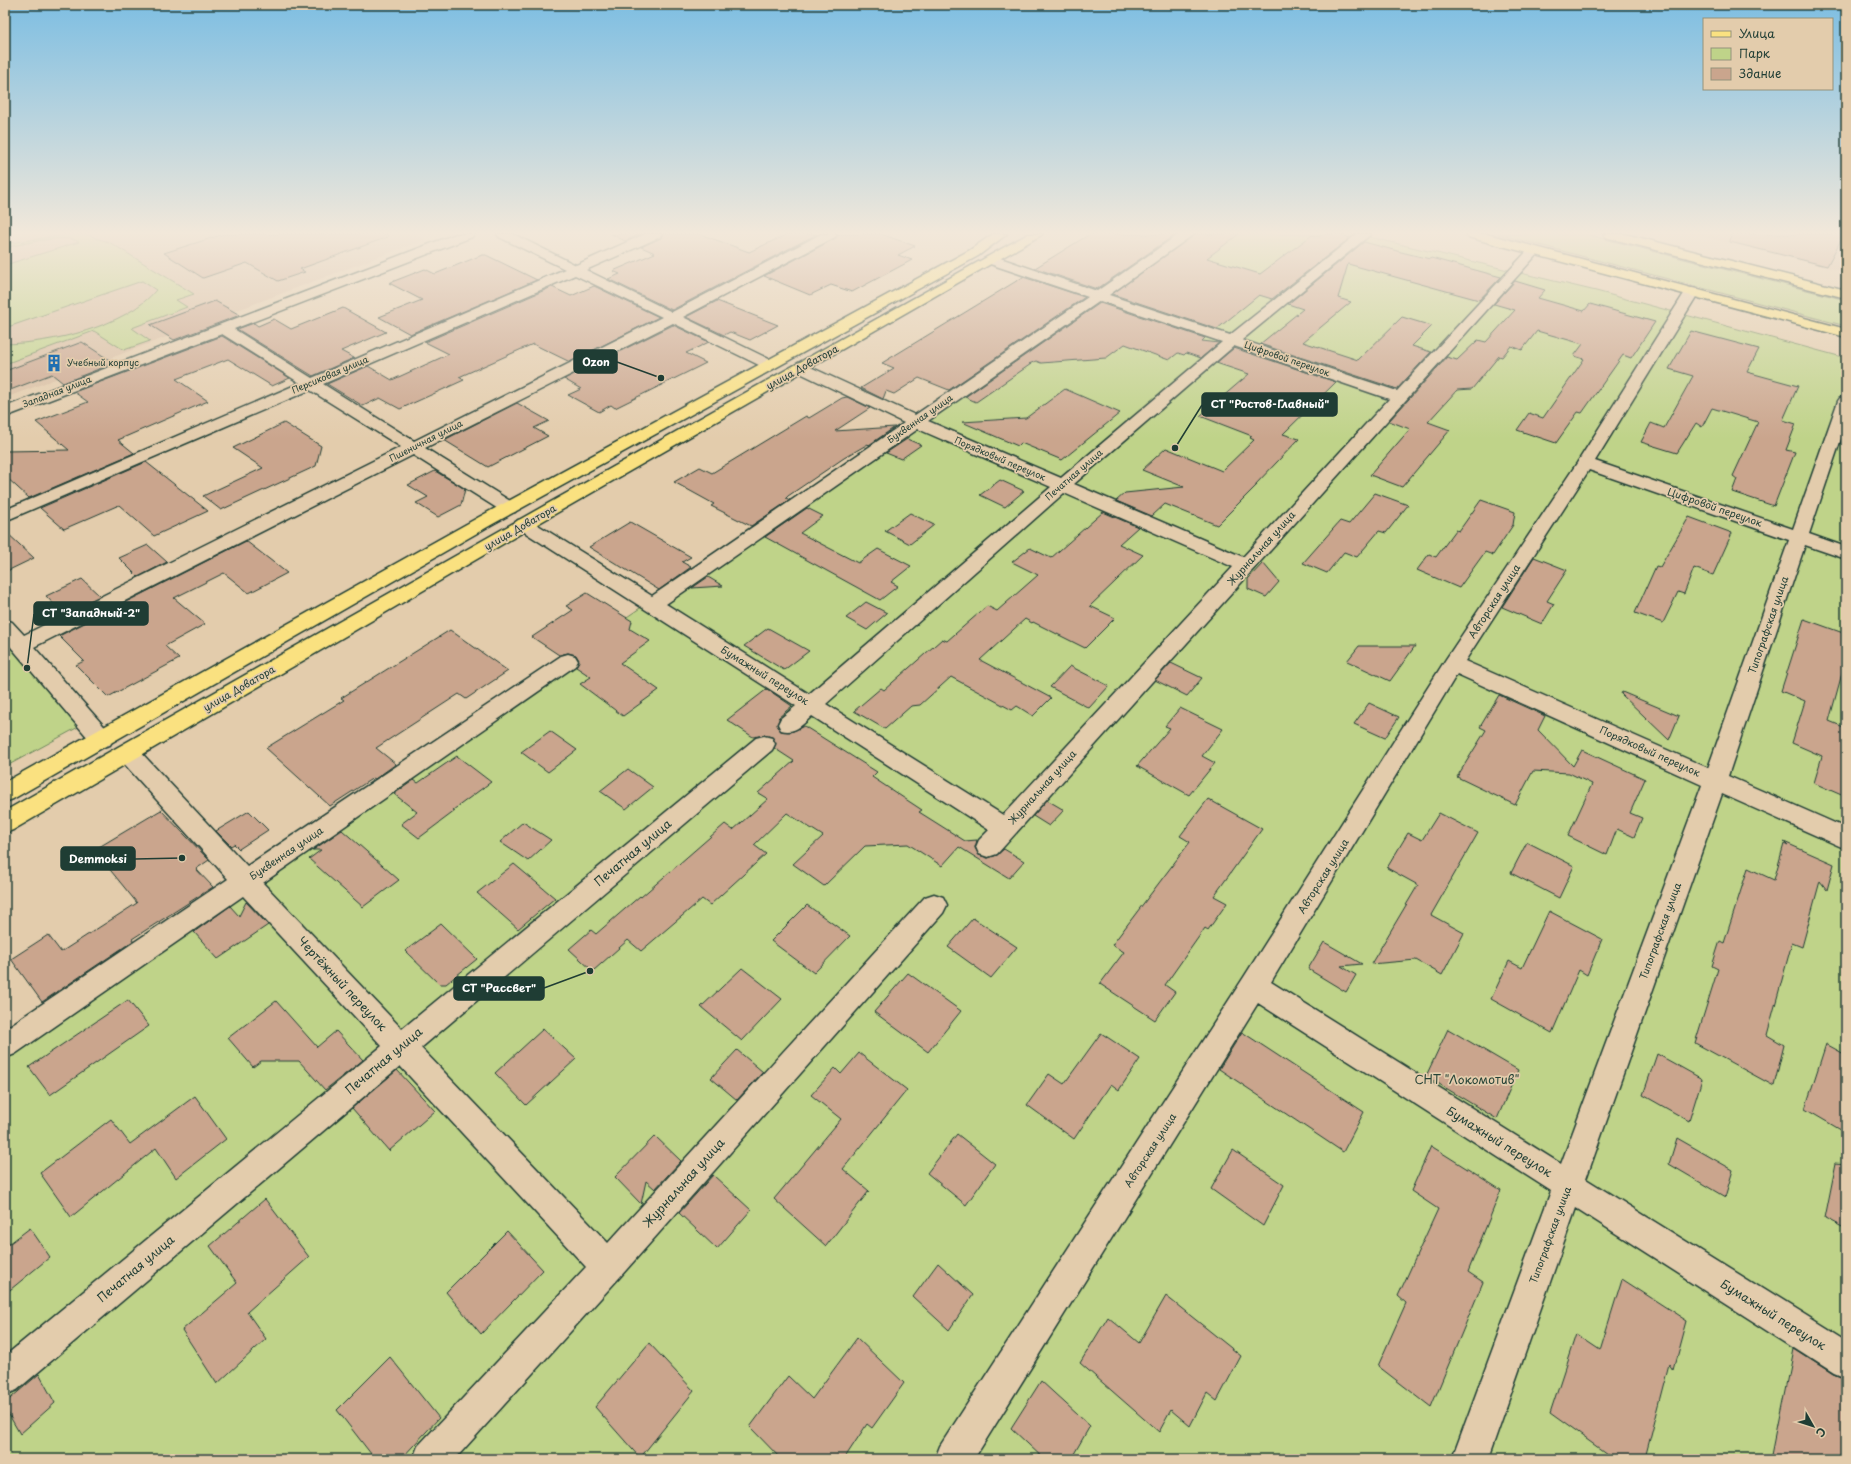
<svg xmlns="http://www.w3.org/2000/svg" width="1851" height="1464" viewBox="0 0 1851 1464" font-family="'Playpen Sans',sans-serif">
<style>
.built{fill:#d8bda1}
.green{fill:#bfd389;stroke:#6f885e}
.building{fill:#caa58d;stroke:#1f3d34}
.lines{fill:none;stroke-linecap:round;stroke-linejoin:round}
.street-casing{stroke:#1f3d34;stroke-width:3}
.primary-casing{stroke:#1f3d34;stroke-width:3}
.highway-casing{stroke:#1f3d34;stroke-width:3}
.street{fill:#e3ccac;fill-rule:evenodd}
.primary{fill:#fae180;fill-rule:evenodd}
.highway{fill:#fae180;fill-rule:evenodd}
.labels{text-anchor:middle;stroke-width:3.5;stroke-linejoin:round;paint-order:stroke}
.far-street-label{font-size:9px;fill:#1f3d34;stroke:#e3ccac}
.far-poi-label{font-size:9px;fill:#1f3d34;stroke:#e3ccac;text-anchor:start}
.street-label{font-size:10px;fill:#1f3d34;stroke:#e3ccac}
.near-street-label{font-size:12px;fill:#1f3d34;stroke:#e3ccac}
.near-park-label{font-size:12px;fill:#274438;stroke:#e3ccac}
.leader{fill:none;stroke:#1f3d34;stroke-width:1.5}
.callout-dot{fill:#1f3d34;stroke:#e3ccac;stroke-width:1.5}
.callout{fill:#1f3d34;stroke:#1f3d34;stroke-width:1.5}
.callout-label{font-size:11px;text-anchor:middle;font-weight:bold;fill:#fff}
</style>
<rect width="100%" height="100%" fill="#e3ccac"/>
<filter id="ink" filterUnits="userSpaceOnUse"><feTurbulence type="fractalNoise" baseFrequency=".025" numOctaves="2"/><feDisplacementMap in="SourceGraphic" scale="8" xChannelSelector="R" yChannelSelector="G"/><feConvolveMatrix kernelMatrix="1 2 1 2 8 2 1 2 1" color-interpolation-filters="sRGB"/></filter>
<g filter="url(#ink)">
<path class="built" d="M5 234H415L426 239 5 398Z
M1692 234H1846V272Z"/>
<path class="green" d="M69 234H88L95 238 109 242 194 294 176 300 187 307 132 328 150 341 124 350 94 331 5 364V344C51 343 126 327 156 290L142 281 5 328V265L79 242C66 233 21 244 5 248V244Z
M1183 234H1357L1596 291 1846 358V1459H5V1040L646 604Z
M1498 234H1585L1846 300V326Z
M5 616 93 719 5 767Z"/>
<path class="building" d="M224 234H387L388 237 300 269 305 272 278 281 247 263 203 278 164 253Z
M611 234H641L625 241Z
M663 234H700L749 252 788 234H817L672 310 608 279 620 274 613 271 655 253 641 247 661 238Z
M838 234H881L915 246 898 255 912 260 852 292 831 285 810 295 764 276 836 238Z
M1090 234H1176L1097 289 1035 268Z
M1195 234H1239L1207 258 1260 274 1312 235 1319 237 1323 234H1339L1350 238 1272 299 1259 295 1217 329 1112 294Z
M1731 234H1844L1827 266 1730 242Z
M1364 242 1397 251 1430 259 1431 258 1501 277 1479 300 1348 264 1338 298 1351 302 1303 342 1358 360 1402 317 1432 326 1412 346 1431 352 1397 389 1260 344 1303 309 1288 304Z
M482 255H486L537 280 410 334 379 317 422 300 389 283 425 269 435 274Z
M1023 277 1085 297 949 390 919 378 894 394 886 391 883 399 861 388 894 368 882 363Z
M1515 281 1545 290 1538 298 1584 311 1590 304 1655 322 1631 358 1623 355 1582 413 1578 412 1556 443 1517 430 1529 413 1543 418 1584 359 1574 356 1583 344 1537 331 1522 350 1511 346 1502 357 1499 356 1472 389 1457 390 1428 422 1450 430 1402 487 1370 475 1410 429 1389 421 1447 357 1457 360 1478 340 1486 342 1515 310 1494 304Z
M594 286 659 317 570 362 533 344 459 377 464 380 400 409 380 398 363 406 327 384 368 366 392 380 449 354 425 342 552 287 571 296Z
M215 301 240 315 174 340 150 325Z
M717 301 778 325 750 340 730 332 724 335 686 317Z
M1100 303 1205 338 1202 341 1219 343 1201 358 1186 353 1184 355 1178 353 1169 360 1125 344 1106 358 1041 363 1036 361 1029 364H1031L976 402 965 397Z
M343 308 386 332 341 351 354 358 313 376 237 329 254 323 258 326 274 319 291 329Z
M673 325 709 342 686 353 706 363 615 408 611 405 599 412 568 395 581 389 564 379Z
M1691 331 1759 349 1747 372 1798 386 1783 420 1796 424 1786 450 1795 452 1774 506 1732 492 1737 479 1733 476 1758 422 1712 408 1702 427 1696 423 1677 453 1641 442 1651 423 1664 428 1693 376 1669 369Z
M222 336 290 378 272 386 228 359 176 379 208 401 118 440 134 453 29 498 5 476V451L69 450 36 422 88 402 74 392Z
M82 342 114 363 63 383 52 374 5 392V371Z
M1234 348 1336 382 1283 434 1299 439 1255 485H1257L1217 525 1165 504 1152 516 1116 501 1125 493 1184 487 1142 470 1166 448 1222 471 1254 440 1250 438 1252 436 1200 416 1249 374 1216 363Z
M1065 389 1120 413 1062 460 1021 443 1018 446 962 422 1026 418Z
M847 397 870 408 835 431 895 427 869 445 868 444 844 458 788 496 786 498 790 500 751 526 711 506 714 504 674 482 700 467 712 473 806 416 809 418 842 398Z
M517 403 549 421 534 428 548 436 488 467 444 440Z
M284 423 321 446 316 466 221 510 203 496 263 468 233 448Z
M907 439 921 445 901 459 886 453Z
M146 462 208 511 154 536 119 505 64 529 40 508Z
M435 471 465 489 461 505 438 517 416 503 428 497 408 485Z
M1000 480 1024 491 1005 507 980 495Z
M1375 493 1408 505 1386 533 1379 531 1357 557 1344 552 1327 573 1303 563 1340 521 1349 524Z
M1481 500 1515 512 1513 525 1493 555 1485 552 1459 588 1417 570 1429 554 1436 557 1456 530 1459 531Z
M807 508 823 516 800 533 858 563 878 549 911 566 891 582 898 586 880 600 765 537Z
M1103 512 1138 527 1119 544 1143 555 1090 606 1115 618 1085 648 1033 622 1032 623 1025 619 980 660 1051 698 1033 716 1017 706 1012 710 951 677 920 705 911 706 885 729 854 711 881 688 884 690 942 639 947 641 987 606 997 611 1038 575 1012 562 1030 548 1051 558Z
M910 513 934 525 910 544 885 531Z
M1689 517 1732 533 1713 575 1694 568 1684 594 1678 592 1663 623 1635 613 1656 566 1660 567Z
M630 522 691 557 682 562 691 567 659 590 589 547Z
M5 531 34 558 5 572Z
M246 541 287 573 249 593 224 573 174 598 205 624 165 646 179 659 108 697 76 665 84 661 59 636Z
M148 545 167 562 138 577 119 558Z
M1534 557 1567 570 1547 601 1554 604 1542 624 1502 607Z
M1263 563 1279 582 1266 597 1248 589V579Z
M708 577 723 586 692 588Z
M82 579 100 596 63 614 46 596Z
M587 593 632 621 630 629 650 641 620 663 659 690 623 716 580 684 591 677 576 667 579 660 576 655 568 653 559 655 532 637 573 610 566 606Z
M866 602 887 613 867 630 846 618Z
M1804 619 1846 634V659L1829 721 1846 728V797L1814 783 1822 756 1792 743 1805 701 1781 691Z
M768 628 809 651 784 670 744 646Z
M450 630 508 671 466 699 459 694 376 748 396 764 375 779 373 778 330 806 266 748 344 700 341 698Z
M1359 646H1415L1390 681 1347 661Z
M1171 663 1202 678 1187 696 1155 680Z
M1070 666 1109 686 1089 708 1050 687Z
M767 689 792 706 778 718 780 717 777 725 781 731 791 732 804 726 877 772 872 777 922 810 919 812 965 841 977 840 975 848 979 855 988 858 997 855 1004 849 1024 861 1009 878 959 847 942 866 908 844 865 846 824 886 793 864 823 836 787 813 754 845 766 854 710 905 702 899 641 951 628 940 593 971 569 949 591 930 596 934 640 896 641 897 725 824 733 830 768 799 758 793 794 761 774 748 776 743 772 737 764 735 753 737 727 720Z
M1622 692 1679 716 1669 740 1621 694Z
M1499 695 1545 716 1538 730 1573 766 1582 750 1645 779 1630 813 1642 818 1634 837 1617 829 1607 855 1568 836 1592 784 1569 773 1533 771 1515 805 1457 777 1486 730 1480 727Z
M1369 703 1399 717 1385 738 1354 724Z
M1180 708 1223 729 1202 756 1215 763 1189 795 1137 766 1170 728 1165 726Z
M550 731 577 750 548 772 521 752Z
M457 756 491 782 453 810 455 811 419 838 401 824 417 812 394 794 414 780 418 783Z
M628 769 653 787 626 809 600 791Z
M1208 799 1262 829 1214 896 1227 903 1208 930 1205 928 1165 985 1175 992 1155 1020 1100 984 1124 952 1112 945 1190 842 1180 836Z
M1047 800 1064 810 1049 826 1033 816Z
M161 810 209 860 196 869 213 887 132 939 133 941 42 1002 11 959 48 935 61 952 137 903 94 850Z
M249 811 268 830 239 849 234 844 231 846 216 831Z
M1439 813 1478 833 1431 915 1464 933 1442 975 1416 960 1371 964 1418 885 1387 868 1408 833 1422 840Z
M523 822 551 840 528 861 500 842Z
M342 830 399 880 363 907 309 859 321 850H313Z
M1527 842 1574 866 1559 898 1511 873Z
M1784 842 1834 864 1827 890 1820 881 1802 947 1792 943 1767 1035 1784 1045 1774 1086 1695 1043 1718 969 1712 966 1720 941 1724 943 1748 868 1774 880 1784 844 1788 846Z
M514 864 555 898 518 929 477 893Z
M246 902 268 925 218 959 194 932 230 906 239 916Z
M807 905 850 936 814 973 771 941Z
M1549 911 1602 939 1587 975 1579 970 1552 1033 1491 999 1509 961 1522 968Z
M973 918 1017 947 991 978 948 947Z
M441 924 477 959 446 984H439L405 951Z
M1324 942 1362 964 1341 966 1356 975 1346 992 1308 969Z
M742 968 782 999 742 1041 701 1007Z
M908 973 961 1011 928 1052 874 1012Z
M128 1000 149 1026 50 1095 29 1067Z
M276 1001 317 1047 336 1031 363 1060 325 1090 299 1061H261L253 1067 228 1038Z
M543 1029 576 1059 526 1105 495 1073Z
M1448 1029 1518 1070 1497 1119 1426 1076Z
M1242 1032 1364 1112 1343 1152 1219 1069Z
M1101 1033 1140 1059 1119 1090 1111 1084 1074 1139 1027 1105 1049 1074 1064 1084Z
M1826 1044 1846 1055V1133L1805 1109Z
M737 1050 763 1072 737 1100 711 1078Z
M859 1053 907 1090 843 1169 869 1191 826 1246 774 1199 841 1119 811 1095 835 1068 841 1074Z
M1657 1054 1702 1079 1689 1121 1643 1095Z
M397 1070 435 1111 389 1151 352 1108Z
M195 1096 226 1139 176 1178 156 1148 71 1217 40 1173 111 1119 130 1144Z
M957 1134 995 1164 966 1205 927 1173Z
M655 1136 681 1161 655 1189 646 1181 641 1204 615 1177Z
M1677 1138 1733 1170 1725 1197 1669 1164Z
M1431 1146 1501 1190 1468 1272 1483 1282 1431 1407 1378 1366 1406 1303 1398 1296 1438 1209 1411 1191Z
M1233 1150 1284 1185 1263 1226 1211 1189Z
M1836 1163 1846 1164V1229L1825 1218Z
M713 1175 751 1210 717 1249 679 1213Z
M265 1199 309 1257 247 1312 266 1339 217 1384 182 1330 237 1283 210 1246Z
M30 1228 50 1257 5 1294V1247Z
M507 1231 543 1270 481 1334 446 1292Z
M938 1263 973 1295 949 1330 913 1297Z
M1622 1279 1687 1321 1674 1369 1670 1363 1645 1459H1614L1550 1413 1576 1334 1600 1350Z
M1166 1296 1241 1356 1217 1401 1207 1393 1190 1426 1171 1410 1159 1432 1080 1363 1108 1317 1139 1343Z
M857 1338 904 1383 872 1428 867 1424 844 1459H781L750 1427 788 1376 812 1399Z
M649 1343 694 1391 640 1458 595 1407Z
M1794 1349 1833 1374 1846 1379V1459H1772Z
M390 1357 439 1418 401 1459H375L337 1410Z
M39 1374 55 1403 20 1434 5 1408V1403Z
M1041 1381 1090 1426 1071 1459H1044L1011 1428Z"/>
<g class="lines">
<g class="street-casing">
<path id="street" d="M456 234H474L472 237 234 329 312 378 565 269 499 237 497 234H513L576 265 645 234H662L660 237 586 270 672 312 821 234H837L835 237 683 317 775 362 777 365 775 368 770 369 765 368 673 323 425 448 515 504 518 508 515 512 509 513 503 512 413 455 34 647 110 733 113 739 110 745 102 747 94 745 5 640V620L12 622 24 635 401 447 310 390 5 521V510L300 383 222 334 5 417V407ZM575 275 662 317 414 441 323 384Z
M1179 234H1194L1109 295 1230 335 1357 234H1371L1242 340 1397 391 1530 248H1538L1540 251 997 854 988 857 979 854 976 847 979 840 989 830 812 716C802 725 795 734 781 730L778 724 781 718 796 706 518 528 515 524 518 520 524 519 530 520 652 596 904 423 796 371 794 368 796 365 801 364 806 365 915 415 1088 297 987 263 986 260 987 257H997L1097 291ZM1100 301 1222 342 1061 478 928 421ZM1234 346 1389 399 1243 557 1074 484ZM918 429 1051 487 809 694 666 604ZM1064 493 1233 567 1003 815 826 704Z
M1692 288 1697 289 1699 292 1595 461 1793 529 1838 401 1840 398 1846 396V424L1809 534 1846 547V559L1805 545 1728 776 1846 828V849L1722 794 1586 1179 1846 1341V1378L1834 1373 1576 1208 1488 1459H1452L1551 1191 1258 1003 974 1459H935L940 1446 1244 977 1446 659 1577 463 1685 292 1687 289ZM1589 470 1789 540 1708 768 1465 661ZM1457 674 1702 785 1561 1164 1271 982Z
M568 654 575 656 578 661 575 666 263 883 402 1029 756 738 764 736 772 738 775 744 772 750 421 1048 608 1243 925 897 934 894 943 897 947 905 943 913 619 1278 455 1459H413L418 1446 586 1267 400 1066 17 1390 5 1395V1356L382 1046 243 896 15 1054 5 1058V1029L228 879 120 759 117 753 120 747 128 745 136 747 247 866 561 656Z"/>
</g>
<g class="primary-casing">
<path id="primary" d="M993 234H1007L978 256 491 525 13 799 5 802V782L479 517 970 250Z
M1028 234H1043L513 538 13 830 5 833V811L501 530Z"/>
</g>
<g class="highway-casing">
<path id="highway" d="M1466 234H1487L1846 329V337L1468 237Z
M1603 234H1625L1846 290V298L1605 237Z"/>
</g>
<use href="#street" class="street"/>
<use href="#primary" class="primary"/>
<use href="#highway" class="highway"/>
</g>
</g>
<linearGradient id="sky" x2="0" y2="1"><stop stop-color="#7dbee2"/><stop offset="0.53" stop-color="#f2e8da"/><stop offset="1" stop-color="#f2e8da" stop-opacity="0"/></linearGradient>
<rect width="1851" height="439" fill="url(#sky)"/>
<defs>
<g id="building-bare" transform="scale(1.38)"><path d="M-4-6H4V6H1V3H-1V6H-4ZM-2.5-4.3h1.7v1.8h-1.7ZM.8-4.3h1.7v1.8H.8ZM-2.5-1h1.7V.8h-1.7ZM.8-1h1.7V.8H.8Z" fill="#1f6fb2" stroke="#e3ccac" stroke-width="2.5" paint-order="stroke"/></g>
</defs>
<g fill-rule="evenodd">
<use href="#building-bare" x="54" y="363"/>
</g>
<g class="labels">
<g class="far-street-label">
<text transform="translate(1287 359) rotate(19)" y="3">Цифровой переулок</text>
<text transform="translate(330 375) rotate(-23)" y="3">Персиковая улица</text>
<text transform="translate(57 392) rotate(-21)" y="3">Западная улица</text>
<text transform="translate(920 419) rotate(-35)" y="3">Буквенная улица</text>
<text transform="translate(426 441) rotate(-27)" y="3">Пшеничная улица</text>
<text transform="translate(1000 459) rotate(23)" y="3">Порядковый переулок</text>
<text transform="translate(1074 475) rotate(-41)" y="3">Печатная улица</text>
</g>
<g class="far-poi-label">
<text x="67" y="366">Учебный корпус</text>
</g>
<g class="street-label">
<text transform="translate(802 367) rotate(-29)" y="4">улица Доватора</text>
<text transform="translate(1715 507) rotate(19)" y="4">Цифровой переулок</text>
<text transform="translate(520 527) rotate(-30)" y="4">улица Доватора</text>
<text transform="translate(1261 548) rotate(-48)" y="4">Журнальная улица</text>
<text transform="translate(1494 601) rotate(-57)" y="4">Авторская улица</text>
<text transform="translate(1768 625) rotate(-71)" y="4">Типографская улица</text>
<text transform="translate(765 675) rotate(32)" y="4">Бумажный переулок</text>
<text transform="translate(239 688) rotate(-30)" y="4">улица Доватора</text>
<text transform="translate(1650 751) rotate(24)" y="4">Порядковый переулок</text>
<text transform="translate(1042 787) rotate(-48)" y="4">Журнальная улица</text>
<text transform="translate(286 853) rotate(-34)" y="4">Буквенная улица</text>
<text transform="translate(1323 876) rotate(-58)" y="4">Авторская улица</text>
<text transform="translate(1660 931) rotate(-70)" y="4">Типографская улица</text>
<text transform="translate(1150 1150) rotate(-57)" y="4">Авторская улица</text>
<text transform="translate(1550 1235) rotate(-70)" y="4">Типографская улица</text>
</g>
<g class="near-street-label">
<text transform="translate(633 853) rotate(-40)" y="4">Печатная улица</text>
<text transform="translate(342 984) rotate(47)" y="4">Чертёжный переулок</text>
<text transform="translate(384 1061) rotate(-40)" y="4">Печатная улица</text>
<text transform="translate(1499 1142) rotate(32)" y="4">Бумажный переулок</text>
<text transform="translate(684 1183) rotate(-48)" y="4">Журнальная улица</text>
<text transform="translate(136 1269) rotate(-40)" y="4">Печатная улица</text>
<text transform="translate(1773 1315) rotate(32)" y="4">Бумажный переулок</text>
</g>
<g class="near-park-label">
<text x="1467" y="1084">СНТ "Локомотив"</text>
</g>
</g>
<path class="leader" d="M661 378L617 362M1175 448L1202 405M27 668L34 614M182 858L135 859M590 971L544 988"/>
<g class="callout-dot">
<circle cx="661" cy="378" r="4"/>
<circle cx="1175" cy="448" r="4"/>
<circle cx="27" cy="668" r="4"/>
<circle cx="182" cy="858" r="4"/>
<circle cx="590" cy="971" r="4"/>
</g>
<g class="callout">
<rect x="574" y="350" width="43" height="23" rx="4"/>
<rect x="1202" y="393" width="135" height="23" rx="4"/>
<rect x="34" y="602" width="114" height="23" rx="4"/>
<rect x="61" y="847" width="74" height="23" rx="4"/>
<rect x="454" y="977" width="90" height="23" rx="4"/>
</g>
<g class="callout-label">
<text x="596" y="366">Ozon</text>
<text x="1270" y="408">СТ "Ростов-Главный"</text>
<text x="91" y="617">СТ "Западный-2"</text>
<text x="98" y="863">Demmoksi</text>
<text x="499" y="992">СТ "Рассвет"</text>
</g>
<rect width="1851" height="1464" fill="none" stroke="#e3ccac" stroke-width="20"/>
<rect x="10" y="10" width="1831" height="1444" fill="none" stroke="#1f3d34" stroke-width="1.5" filter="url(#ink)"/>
<rect x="1703" y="18" width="130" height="72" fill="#e3ccac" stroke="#95937c"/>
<rect x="1711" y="31" width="20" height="6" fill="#fae180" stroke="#95937c"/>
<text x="1739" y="38" font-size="12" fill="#1f3d34">Улица</text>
<rect x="1711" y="48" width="20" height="12" fill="#bfd389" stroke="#95937c"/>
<text x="1739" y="58" font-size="12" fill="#1f3d34">Парк</text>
<rect x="1711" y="68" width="20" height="12" fill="#caa58d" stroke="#95937c"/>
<text x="1739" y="78" font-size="12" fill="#1f3d34">Здание</text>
<g transform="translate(1813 1426) rotate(129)" stroke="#e3ccac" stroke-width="3" paint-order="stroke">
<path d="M0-3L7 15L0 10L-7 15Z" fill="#1f3d34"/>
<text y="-6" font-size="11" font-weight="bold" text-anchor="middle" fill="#1f3d34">С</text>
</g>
</svg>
